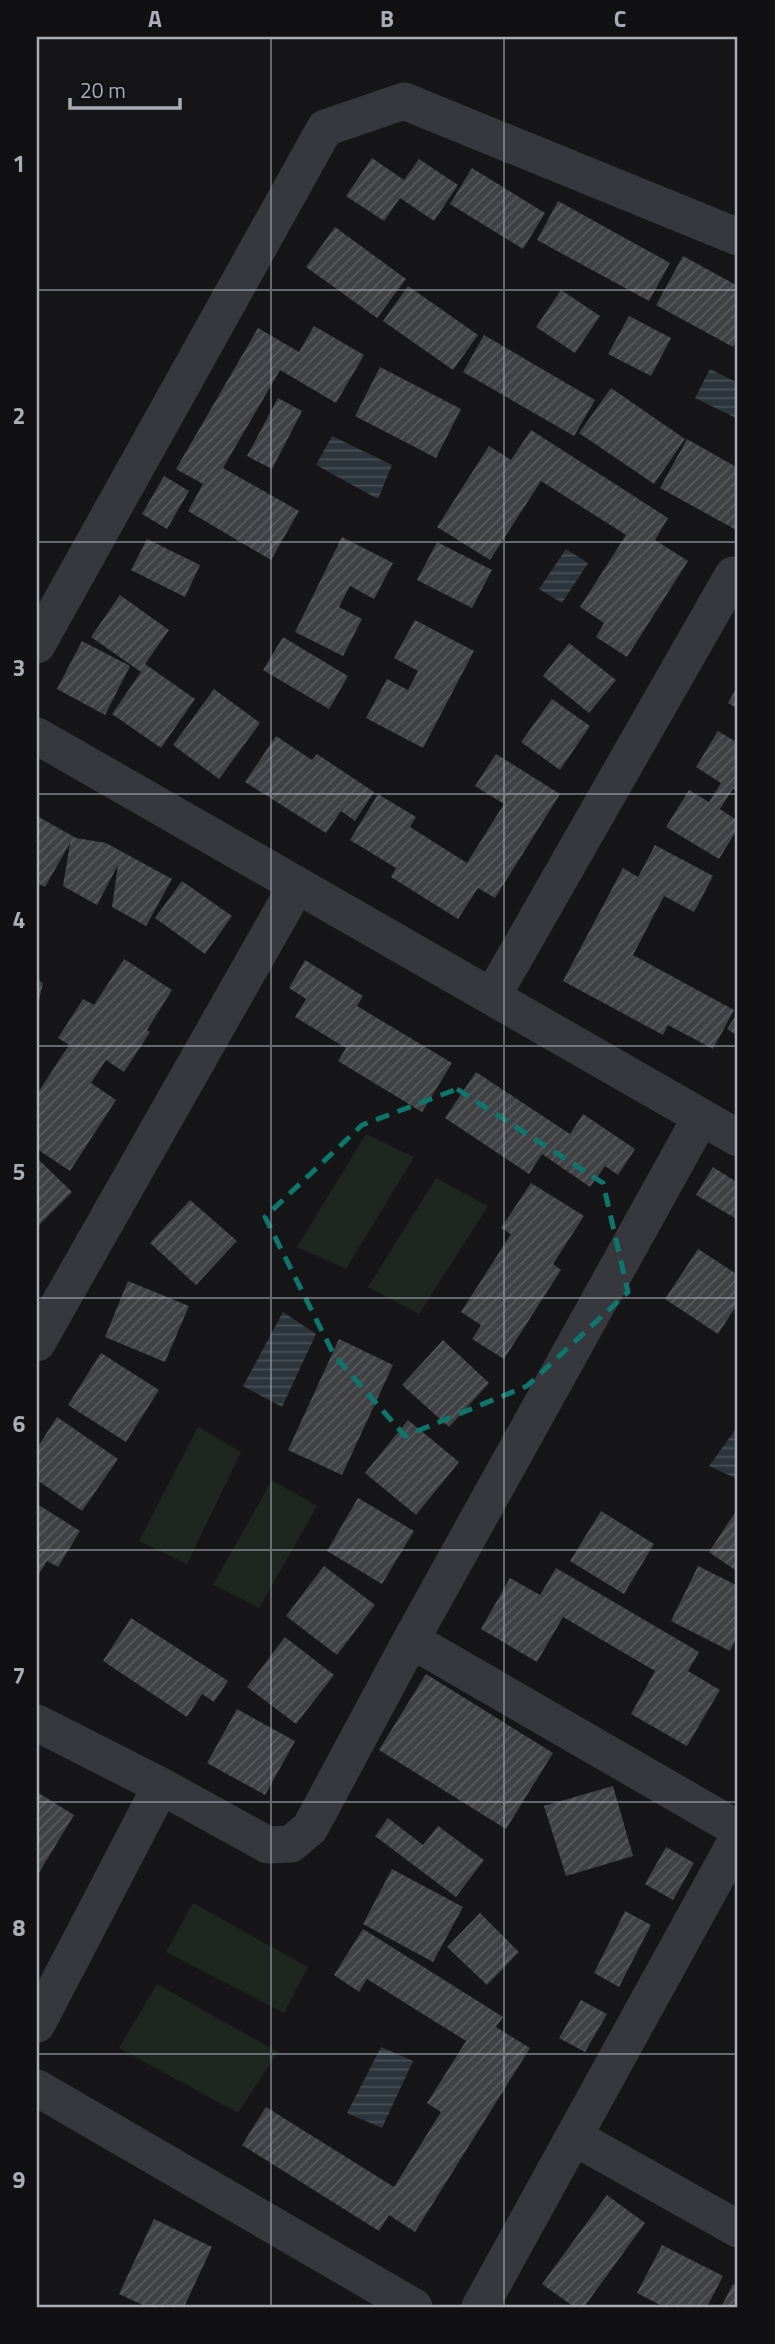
<svg xmlns="http://www.w3.org/2000/svg" width="775" height="2344" viewBox="0 0 775 2344" font-family="'Titillium Web',sans-serif">
<style>
.green{fill:#1e261f}
.water{fill:url(#water-rules)}
.building{fill:url(#building-hatch)}
.lines{fill:none;stroke-linecap:round;stroke-linejoin:round}
.minor{stroke:#37383d;stroke-width:37}
.marked{fill:none;stroke:#0f766e;stroke-width:5;stroke-dasharray:14 9;stroke-linejoin:round}
.grid{fill:none;stroke:#a8adb8;stroke-width:2;stroke-opacity:0.55}
.neatline{fill:none;stroke:#a8adb8;stroke-width:2.5}
.grid-label{font-size:23px;text-anchor:middle;font-weight:bold;fill:#a8adb8}
</style>
<defs>
<pattern id="water-rules" width="6" height="5" patternUnits="userSpaceOnUse" patternTransform="scale(1.75)"><rect width="6" height="5" fill="#2c353c"/><path d="M0 2.5h6" fill="none" stroke="#485056"/></pattern>
<pattern id="building-hatch" width="6" height="6" patternUnits="userSpaceOnUse" patternTransform="scale(1.75)"><rect width="6" height="6" fill="#404145"/><path d="M-1 1l2-2M0 6l6-6M5 7l2-2" fill="none" stroke="#595a5e"/></pattern>
</defs>
<rect width="100%" height="100%" fill="#161618"/>
<path class="green" d="M366 1134 414 1157 346 1269 297 1247Z
M436 1178 488 1206 419 1314 368 1287Z
M198 1427 241 1452 187 1564 139 1541Z
M272 1480 317 1506 259 1608 213 1585Z
M193 1903 308 1967 284 2013 166 1952Z
M157 1984 278 2052 238 2113 119 2048Z"/>
<path class="water" d="M710 369 738 383V419L695 398Z
M332 436 392 465 378 499 316 465Z
M566 549 588 563 562 603 539 589Z
M283 1312 316 1334 282 1407 243 1386Z
M738 1426V1477L737 1479 709 1466Z
M381 2047 413 2061 382 2128 347 2113Z"/>
<path class="building" d="M372 158 404 180 419 159 458 185 434 221 400 198 384 221 346 196Z
M472 168 545 213 523 249 450 204Z
M558 201 670 263 649 301 537 240Z
M335 227 406 279 377 318 306 267Z
M683 256 738 286V337L733 347 656 305Z
M408 286 478 335 453 370 383 321Z
M561 290 600 316 575 353 536 327Z
M629 316 671 338 651 376 608 354Z
M314 326 364 355 336 403 280 370 223 468 299 511 271 560 188 511 203 484 176 469 258 328 299 352Z
M484 335 595 400 574 436 463 372Z
M380 367 461 409 436 458 355 416Z
M611 388 685 439 654 484 579 433Z
M278 398 302 411 272 469 247 456Z
M531 430 668 518 655 540 688 561 627 657 596 637 604 623 580 607 626 535 541 481 490 560 437 527 489 446 511 460Z
M687 439 738 468V531L660 488Z
M164 476 189 491 167 529 142 514Z
M342 537 393 563 374 599 350 586 339 607 362 619 343 656 295 632Z
M147 539 200 565 185 597 131 570Z
M437 542 492 570 472 608 417 580Z
M120 595 169 630 145 664 195 699 161 748 112 714 141 672 91 637Z
M415 620 474 651 423 748 366 718 387 679 408 690 418 671 394 658Z
M283 637 348 676 329 709 263 670Z
M82 641 130 666 105 715 57 689Z
M569 643 616 680 589 713 543 676Z
M738 685V709L728 703Z
M214 689 260 723 219 779 173 745Z
M552 699 590 726 560 770 521 742Z
M718 731 738 743V792L733 789 720 809 738 821V828L719 859 666 827 689 790 709 802 721 783 696 767Z
M276 736 312 760 317 754 374 792 355 821 341 811 326 833 245 782Z
M496 754 560 794 495 898 478 888 458 919 391 877 396 868 350 840 378 794 416 817 410 827 467 863 504 804 475 786Z
M37 816 76 838 106 843 172 879 146 926 112 907 118 865 97 905 63 886 70 843 45 887 37 883Z
M655 845 713 876 694 912 664 896 633 955 734 1010 713 1049 668 1025 663 1035 563 981 623 868 638 877Z
M182 881 232 916 205 954 155 918Z
M124 959 172 990 147 1030 150 1032 124 1072 106 1060 91 1083 116 1100 70 1171 37 1149V1094L69 1045 58 1038 83 999 94 1005Z
M305 960 363 996 357 1006 452 1063 422 1112 338 1061 346 1048 295 1017 306 999 289 988Z
M37 979 43 983 37 1009Z
M738 1012V1036L727 1029Z
M476 1072 570 1134 583 1114 635 1149 618 1175 605 1166 590 1187 542 1154 529 1174 445 1118Z
M37 1158 72 1192 37 1227Z
M713 1167 738 1183V1220L696 1195Z
M531 1183 584 1216 553 1264 561 1270 504 1359 472 1339 481 1325 461 1312 511 1234 501 1228Z
M190 1200 237 1241 196 1285 150 1243Z
M698 1249 738 1275V1303L718 1334 665 1299Z
M128 1281 189 1306 165 1362 105 1337Z
M339 1339 393 1365 342 1475 288 1450Z
M443 1340 489 1383 449 1427 402 1385Z
M101 1353 159 1390 126 1442 68 1405Z
M57 1417 118 1459 82 1511 37 1480V1448Z
M408 1420 459 1462 416 1515 365 1473Z
M358 1498 414 1531 382 1584 327 1551Z
M37 1504 80 1531 58 1567 47 1561 37 1577Z
M738 1508V1572L709 1552Z
M601 1511 654 1544 624 1594 570 1561Z
M324 1566 375 1605 337 1655 286 1616Z
M698 1566 738 1586V1635L730 1651 671 1621Z
M556 1568 699 1652 688 1671 720 1690 687 1746 631 1714 655 1671 563 1617 537 1662 481 1629 510 1578 540 1595Z
M131 1618 228 1681 214 1702 202 1694 187 1717 103 1661Z
M285 1637 334 1675 296 1724 247 1687Z
M426 1674 553 1753 506 1829 379 1750Z
M237 1709 295 1741 265 1795 207 1763Z
M613 1786 633 1856 566 1876 544 1806Z
M37 1792 74 1815 37 1876Z
M388 1818 423 1845 438 1826 484 1860 456 1897 375 1836Z
M666 1847 694 1863 673 1900 645 1884Z
M392 1869 463 1907 433 1962 363 1924Z
M625 1911 651 1925 619 1987 594 1973Z
M480 1913 519 1952 487 1985 447 1947Z
M363 1929 503 2017 496 2027 530 2048 415 2232 389 2215 379 2231 242 2145 266 2107 394 2187 441 2112 427 2103 466 2041 367 1979 359 1992 334 1975Z
M581 2000 607 2014 585 2052 559 2038Z
M607 2195 645 2223 584 2307H574L542 2284Z
M154 2219 212 2247 184 2307H147L119 2294Z
M662 2245 723 2276 707 2307H664L637 2293Z
M733 2284 738 2287V2307H721Z"/>
<g class="lines">
<path class="minor" d="M37 645 325 128 404 101 738 237
M37 736 738 1138
M492 997 733 575
M37 1343 297 885
M411 1640 738 1829
M37 1723 161 1786 268 1845 291 1844 310 1828 411 1640 701 1117
M37 2024 161 1786
M37 2088 414 2307
M574 2137 738 2229
M480 2307 738 1838"/>
</g>
<path class="marked" d="M457 1089 603 1183 628 1292 527 1386 405 1436 334 1355 265 1217 362 1125Z"/>
<path class="grid" d="M271 37V2307M504 37V2307M37 290H738M37 542H738M37 794H738M37 1046H738M37 1298H738M37 1550H738M37 1802H738M37 2054H738"/>
<rect width="775" height="2344" fill="none" stroke="#111113" stroke-width="77"/>
<path d="M70 98v10h110v-10" fill="none" stroke="#a8adb8" stroke-width="3.5"/>
<text x="80" y="98" font-size="21" fill="#a8adb8" stroke="#111113" stroke-width="5" paint-order="stroke">20 m</text>
<rect x="38" y="38" width="698" height="2268" class="neatline"/>
<g class="grid-label">
<text x="155" y="27">A</text>
<text x="387" y="27">B</text>
<text x="620" y="27">C</text>
<text x="19" y="172">1</text>
<text x="19" y="424">2</text>
<text x="19" y="676">3</text>
<text x="19" y="928">4</text>
<text x="19" y="1180">5</text>
<text x="19" y="1432">6</text>
<text x="19" y="1684">7</text>
<text x="19" y="1936">8</text>
<text x="19" y="2188">9</text>
</g>
</svg>
